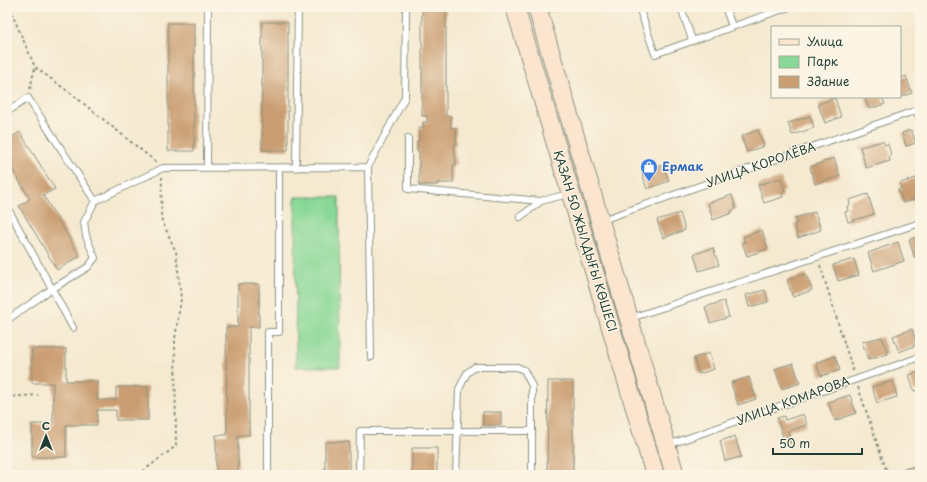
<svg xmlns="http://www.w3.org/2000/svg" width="927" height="482" viewBox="0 0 927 482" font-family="'Playpen Sans',sans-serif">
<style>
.green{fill:#8ad897;stroke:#548a66}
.building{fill:#ca9e72}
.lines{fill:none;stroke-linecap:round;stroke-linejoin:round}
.lane-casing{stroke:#8a9382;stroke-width:8}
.secondary-casing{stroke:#8a9382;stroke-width:20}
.path{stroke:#8a9382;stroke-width:2;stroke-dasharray:3 3;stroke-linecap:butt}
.lane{stroke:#fff;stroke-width:6}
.secondary{stroke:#fbe5cf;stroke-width:18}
.labels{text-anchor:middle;stroke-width:3;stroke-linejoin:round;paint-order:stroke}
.street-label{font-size:12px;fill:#1f3d34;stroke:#fcf5e5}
.shop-label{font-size:12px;font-weight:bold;fill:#366cbe;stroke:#fcf5e5;text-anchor:start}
</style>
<rect width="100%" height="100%" fill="#fcf5e5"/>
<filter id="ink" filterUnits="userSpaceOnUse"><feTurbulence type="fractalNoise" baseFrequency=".025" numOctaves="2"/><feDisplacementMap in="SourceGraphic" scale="8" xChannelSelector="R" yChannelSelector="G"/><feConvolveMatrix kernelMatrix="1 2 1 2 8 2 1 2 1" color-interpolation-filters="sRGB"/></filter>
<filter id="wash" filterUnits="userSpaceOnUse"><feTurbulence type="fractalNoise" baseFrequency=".012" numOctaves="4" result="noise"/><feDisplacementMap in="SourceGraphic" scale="16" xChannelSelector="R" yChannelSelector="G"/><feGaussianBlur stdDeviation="0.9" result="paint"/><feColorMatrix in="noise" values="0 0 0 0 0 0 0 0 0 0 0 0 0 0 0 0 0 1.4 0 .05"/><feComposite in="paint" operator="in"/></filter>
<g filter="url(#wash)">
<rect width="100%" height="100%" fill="#f5e9d0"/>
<path class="green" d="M295 197H339L340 367H296Z"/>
<g id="blocks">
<path class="building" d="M422 7H446V116H451V128H456V145H454L456 165H453V183H437V185H419V151H417V141H419V128H423V122H427V116H422Z
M262 22H288V150H262Z
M168 23H194V151H168Z
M906 76 912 93 900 97V78Z
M865 97H882L885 104 869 109Z
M835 98 841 117 825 123 818 104Z
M810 116 814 128 792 135 788 123Z
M758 130 764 146 747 152 741 136Z
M911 130 916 143 906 146 902 133Z
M20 132 55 189 43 195 80 256 57 270 19 206 30 199 7 160V140Z
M883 141 885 145 888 144 891 155 889 156 890 161 866 168 860 147Z
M834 158 840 176 815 184 810 167Z
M663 165 669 181 647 189 642 173Z
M919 177 920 198 903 203 898 190 902 188 900 183Z
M781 178 785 191 782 192 783 197 764 203 758 185Z
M868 194 874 214 848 222 845 212 848 211 847 206 850 205 849 200Z
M732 195 736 209 731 211 732 213 713 220 708 203Z
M815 212 821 230 798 238 794 224 797 223 795 218Z
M680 213 685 230 663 238 657 220Z
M762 230 768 249 747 256 742 242H745L743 237Z
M920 235V256L915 258 909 240Z
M898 242 904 261 874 271 868 253Z
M713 248 719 265 699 271 694 254Z
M854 259 859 275 838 281 833 265Z
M806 274 812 290 793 297 787 280Z
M238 284H259V327H249V435H238V475H216V435H227L226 327H238Z
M765 290 768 302 749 307 746 295Z
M724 301 729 317 710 323 705 307Z
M912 329 917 345 899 352 893 336Z
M882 337 888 354 868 360 862 342Z
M32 349H66V381H97V400H116V387H148V420H116V410H97V425H66V457H32V424H53V383H32Z
M709 353 714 369 699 374 694 358Z
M835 356 840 370 821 376 816 363Z
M793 363 800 383 782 389 775 369Z
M920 372V390L914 391 909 375Z
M749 377 756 399 738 405 731 383Z
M548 381H573V475H547Z
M893 381 897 397 877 403 872 387Z
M850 395 856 413 835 421 828 402Z
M483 412H501V425H483Z
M803 414 807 425 788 431 791 441 785 443 777 418 784 416 785 420Z
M735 436 741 457 725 461 720 441Z
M325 442H349V472H343V475H318V472H325Z
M412 448H437V475H412Z
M914 466 917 475H904L902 470Z"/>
</g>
</g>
<g filter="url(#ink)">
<use href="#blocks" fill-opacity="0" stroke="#8a9382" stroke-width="1"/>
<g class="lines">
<g class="lane-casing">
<path id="lane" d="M639 7 655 54 789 7
M681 7 692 40
M725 7 732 26
M540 11 554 7
M917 111 920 120
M7 112 28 98 95 201
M408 138V189L541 201 568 194
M368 167 371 357
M207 168 208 7
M296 168 298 7
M7 207 52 289 88 267 95 258 86 236 84 222 95 201 163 168 368 167 405 97 406 7
M520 217 541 201
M602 220 920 109
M631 318 920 223
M7 320 52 289 73 328
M668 445 920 357
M7 473 8 475
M268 475V332H279V168
M359 475 360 431H532
M456 475 459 389 467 373 475 367H517L524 370 532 386V475"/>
</g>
<g class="secondary-casing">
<path id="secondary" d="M515 7 655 475
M537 7 675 475"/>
</g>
<path class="path" d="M9 7 35 67 73 95 156 162
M30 89 35 67
M820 265 853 371
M858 387 888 475
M7 397 38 395
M138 475 176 446 175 339 181 299 176 252 161 218 162 177"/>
<use href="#lane" class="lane"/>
<use href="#secondary" class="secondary"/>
</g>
</g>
<defs>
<g id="shop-pin" transform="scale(0.9)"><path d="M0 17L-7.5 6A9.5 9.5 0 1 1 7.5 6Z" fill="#3f7fe0" stroke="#fcf5e5"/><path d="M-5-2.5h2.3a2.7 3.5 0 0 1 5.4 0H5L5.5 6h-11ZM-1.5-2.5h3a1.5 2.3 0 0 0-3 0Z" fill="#fff"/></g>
</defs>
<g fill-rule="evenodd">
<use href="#shop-pin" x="649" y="167"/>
</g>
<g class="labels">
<g class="street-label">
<text transform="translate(761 165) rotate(-19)" y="4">УЛИЦА КОРОЛЁВА</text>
<text transform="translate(585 241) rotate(73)" y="4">ҚАЗАН 50 ЖЫЛДЫҒЫ КӨШЕСІ</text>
<text transform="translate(793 401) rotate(-20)" y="4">УЛИЦА КОМАРОВА</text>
</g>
<g class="shop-label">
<text x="662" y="171">Ермак</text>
</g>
</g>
<rect width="927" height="482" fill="none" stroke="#fcf5e5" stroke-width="24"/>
<rect x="771" y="26" width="130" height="72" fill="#fcf5e5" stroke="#a4ab9e"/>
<rect x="779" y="39" width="20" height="6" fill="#fbe5cf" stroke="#a4ab9e"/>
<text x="807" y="46" font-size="12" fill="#1f3d34">Улица</text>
<rect x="779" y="56" width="20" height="12" fill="#8ad897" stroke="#a4ab9e"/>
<text x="807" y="66" font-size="12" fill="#1f3d34">Парк</text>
<rect x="779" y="76" width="20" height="12" fill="#ca9e72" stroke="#a4ab9e"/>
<text x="807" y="86" font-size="12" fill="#1f3d34">Здание</text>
<g transform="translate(46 436)" stroke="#fcf5e5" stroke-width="3" paint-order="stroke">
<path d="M0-3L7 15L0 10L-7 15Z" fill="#1f3d34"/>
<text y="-6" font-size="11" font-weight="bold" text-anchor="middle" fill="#1f3d34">С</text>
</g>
<path d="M773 448v6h89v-6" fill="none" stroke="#1f3d34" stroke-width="2"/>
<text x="779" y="448" font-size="12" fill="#1f3d34" stroke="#fcf5e5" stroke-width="3" paint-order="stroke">50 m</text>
</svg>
